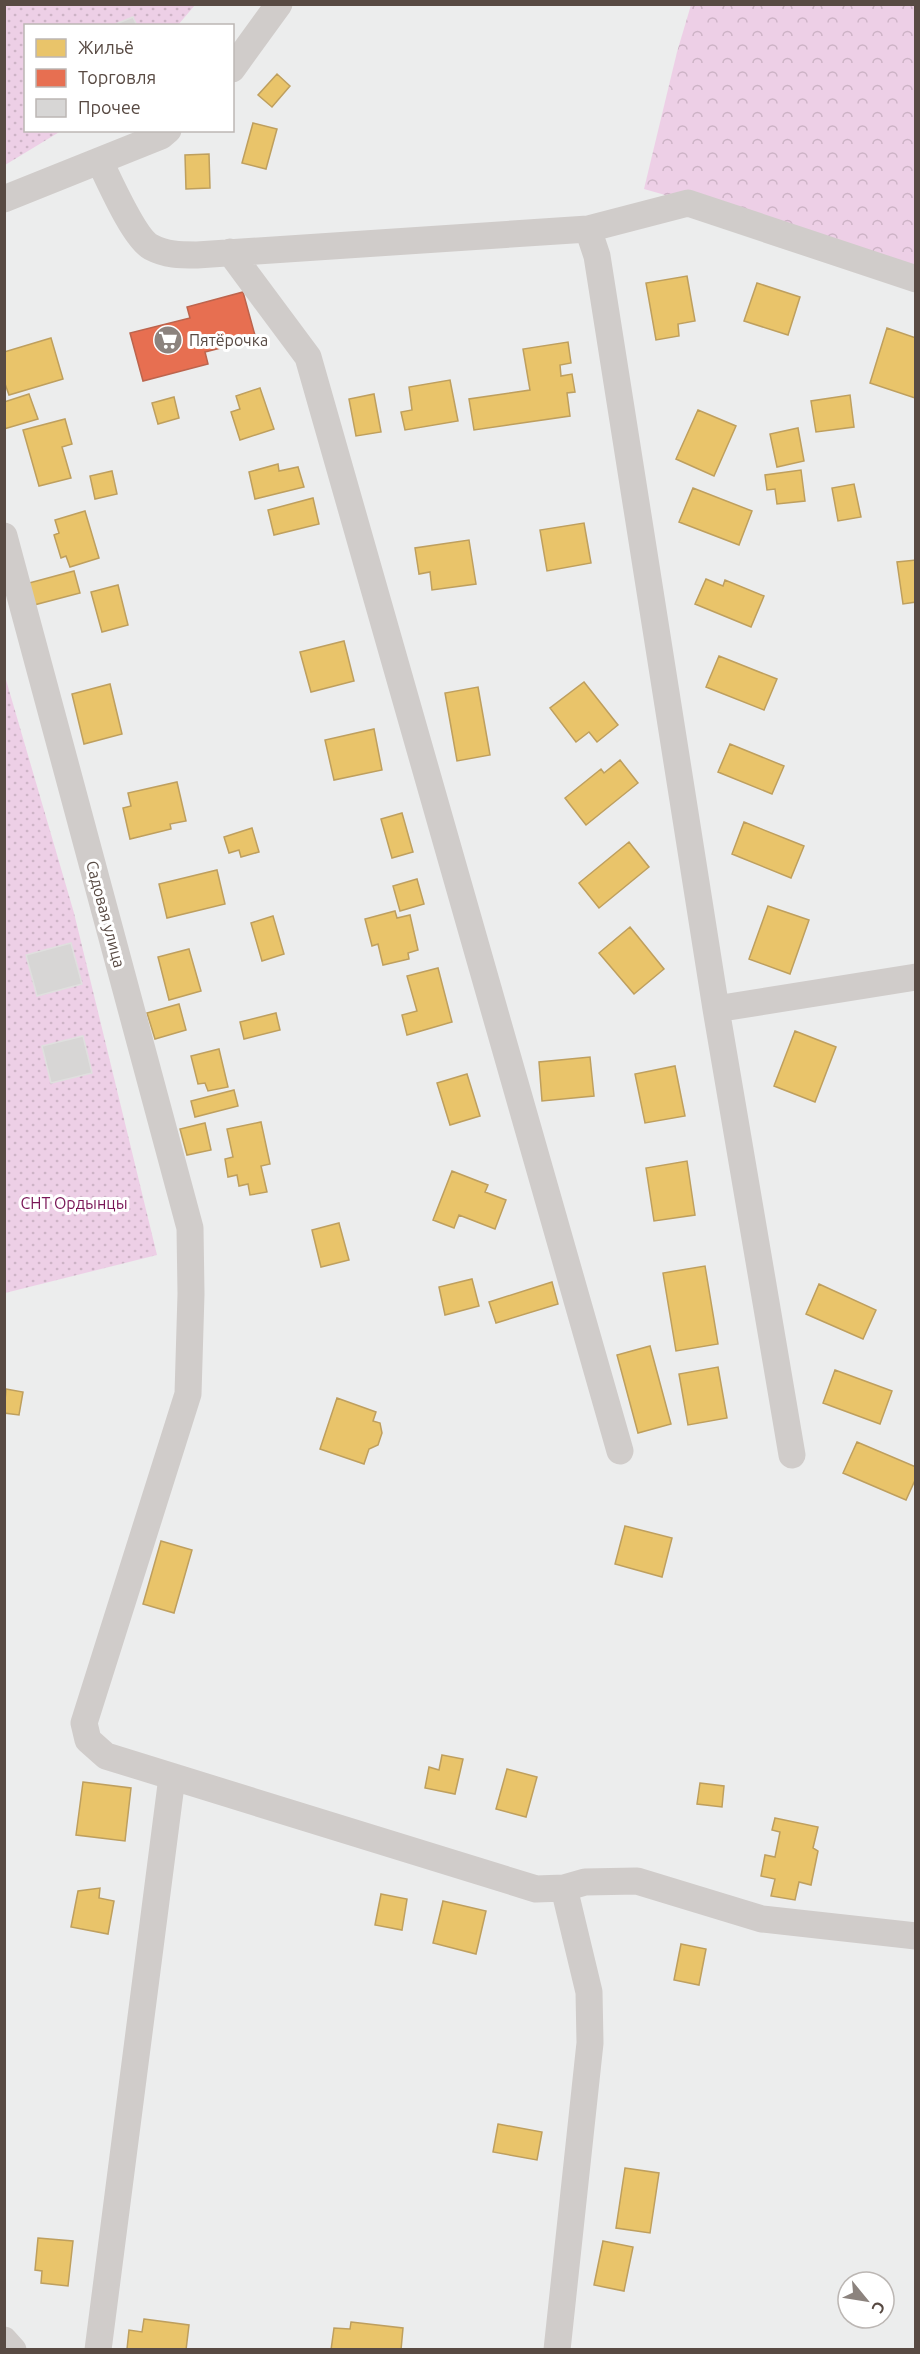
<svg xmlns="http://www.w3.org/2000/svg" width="920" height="2354" viewBox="0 0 920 2354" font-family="Ubuntu,sans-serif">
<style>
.forest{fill:url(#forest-crowns)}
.park{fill:url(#park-dots)}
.homes{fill:#e9c46a;stroke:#be9f5e;stroke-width:1.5}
.shops{fill:#e76f51;stroke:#bc644d;stroke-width:1.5}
.building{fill:#d7d6d5;stroke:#dfdfde;stroke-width:1.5}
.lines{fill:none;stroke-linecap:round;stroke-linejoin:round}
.minor{stroke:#d0ccca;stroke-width:27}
.labels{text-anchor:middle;stroke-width:6;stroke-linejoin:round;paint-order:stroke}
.poi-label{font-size:16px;fill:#584a43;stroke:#fff;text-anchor:start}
.street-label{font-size:16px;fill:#584a43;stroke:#fff}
.park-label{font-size:16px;fill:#791556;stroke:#fff}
</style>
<defs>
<pattern id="forest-crowns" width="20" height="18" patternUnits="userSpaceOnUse" patternTransform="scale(1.5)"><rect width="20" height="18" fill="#edcfe6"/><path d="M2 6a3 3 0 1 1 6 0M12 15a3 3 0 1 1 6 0" fill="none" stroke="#cdb3c6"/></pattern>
<pattern id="park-dots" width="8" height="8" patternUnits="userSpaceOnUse" patternTransform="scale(1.5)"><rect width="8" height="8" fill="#edcfe6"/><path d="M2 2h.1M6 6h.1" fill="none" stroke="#cdb3c6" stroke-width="1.8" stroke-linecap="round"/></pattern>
</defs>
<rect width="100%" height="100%" fill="#eceded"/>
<path class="forest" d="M691 5H915V266L644 189 677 52Z"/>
<path class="park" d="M5 5H195L178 25 26 26V130L61 131 5 165Z
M4 673 74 913 157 1255 5 1293Z"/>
<path class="homes" d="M277 74 290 86 272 107 258 95Z
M253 123 277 129 266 169 242 163Z
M209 154 210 188 186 189 185 155Z
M687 276 695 321 678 324 679 336 656 340 646 283Z
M757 283 800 297 788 335 744 321Z
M887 328 916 338 915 398 870 383Z
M51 338 63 379 9 395 4 381V352Z
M568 342 571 363 560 365 561 376 572 374 575 392 567 393 570 416 474 430 469 399 530 390 523 349Z
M450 380 458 421 405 430 401 412 412 410 409 387Z
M260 388 274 429 240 440 231 412 240 409 236 396Z
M29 394 38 419 4 429V402Z
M374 394 381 432 356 436 349 399Z
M850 395 854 427 816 432 811 401Z
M174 397 179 418 158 424 152 403Z
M698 410 736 426 714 476 676 459Z
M65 419 72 444 62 447 71 478 39 486 23 430Z
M798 428 804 461 777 467 770 434Z
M278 464 279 471 298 467 304 487 255 499 249 472Z
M801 470 805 501 777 504 775 489 767 490 765 475Z
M112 471 117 494 95 499 90 476Z
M854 484 861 517 838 521 832 488Z
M693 488 752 511 739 545 679 522Z
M313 498 319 524 274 535 268 510Z
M85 511 99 558 70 567 66 556 61 558 54 535 59 533 55 520Z
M584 523 591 563 547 571 540 530Z
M469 540 476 584 432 590 430 572 419 574 415 548Z
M916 560V602L903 604 897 562Z
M74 571 80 593 34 605 29 583Z
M706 579 723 586 725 580 764 596 751 627 695 604Z
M118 585 128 625 102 632 91 592Z
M344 641 354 681 311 692 300 652Z
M719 656 777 679 764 710 706 687Z
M584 682 618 725 597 742 589 732 576 742 550 708Z
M110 684 122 734 84 744 72 694Z
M478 687 490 755 457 761 445 693Z
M374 729 382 770 334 780 325 740Z
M730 744 784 766 772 794 718 772Z
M620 760 638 783 586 825 565 798 601 769 604 773Z
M177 782 186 821 170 824 171 829 130 839 123 808 131 806 128 793Z
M402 813 413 852 392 858 381 819Z
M744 822 804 846 791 878 732 854Z
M252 828 259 852 241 857 239 850 229 853 224 837Z
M629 842 649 867 599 908 579 883Z
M217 870 225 904 167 918 159 884Z
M417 879 424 904 400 911 393 886Z
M768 906 809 920 790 974 749 959Z
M395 911 397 918 410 915 418 950 408 953 409 959 383 965 378 944 372 946 365 919Z
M273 916 284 954 262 961 251 923Z
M630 927 664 969 634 994 599 953Z
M189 949 201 991 169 1000 158 957Z
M438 968 452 1022 407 1035 402 1015 417 1011 407 976Z
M179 1004 186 1030 155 1039 147 1013Z
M276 1013 280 1030 244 1039 240 1022Z
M795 1031 836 1047 815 1102 774 1086Z
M219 1049 228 1087 208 1091 205 1083 198 1084 191 1056Z
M590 1057 594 1096 542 1101 539 1062Z
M675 1066 685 1116 645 1123 635 1074Z
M467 1074 480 1116 450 1125 437 1083Z
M234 1090 238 1106 195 1117 191 1101Z
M261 1122 270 1164 261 1166 267 1192 250 1195 248 1184 239 1186 237 1175 228 1177 225 1159 233 1157 227 1129Z
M205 1123 211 1150 187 1155 180 1129Z
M687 1161 695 1215 654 1221 646 1168Z
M452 1171 488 1185 485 1192 506 1200 495 1229 459 1215 454 1228 433 1220Z
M339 1223 349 1260 321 1267 312 1230Z
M705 1266 718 1344 676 1351 663 1273Z
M472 1279 479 1306 445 1315 439 1287Z
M552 1282 558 1304 496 1323 489 1302Z
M819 1284 876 1310 863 1339 806 1314Z
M650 1346 671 1424 638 1433 617 1355Z
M718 1367 727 1418 688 1425 679 1374Z
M835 1370 892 1391 880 1424 823 1403Z
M6 1389 23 1392 19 1415 4 1413Z
M337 1398 376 1412 373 1421 380 1423 382 1433 378 1445 369 1449 364 1464 320 1449Z
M857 1442 916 1467V1478L906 1500 843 1473Z
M625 1526 672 1538 662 1577 615 1564Z
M161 1541 192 1550 174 1613 143 1604Z
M442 1755 463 1759 455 1794 425 1788 429 1767 439 1770Z
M507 1769 537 1777 526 1817 496 1809Z
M83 1782 131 1788 125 1841 76 1835Z
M700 1783 724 1786 722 1807 697 1804Z
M775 1818 818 1827 813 1848 818 1851 811 1885 799 1882 795 1900 771 1896 775 1879 761 1876 765 1855 775 1857 780 1832 772 1830Z
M100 1888 99 1898 114 1901 108 1934 71 1927 78 1891Z
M381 1894 407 1899 402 1930 375 1925Z
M443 1901 486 1911 476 1954 433 1943Z
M681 1944 706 1949 699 1985 674 1980Z
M498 2124 542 2132 537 2160 493 2152Z
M625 2168 659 2173 650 2233 616 2228Z
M38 2238 73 2241 68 2286 41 2283 42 2271 35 2270Z
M603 2241 633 2247 624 2291 594 2285Z
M144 2319 189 2325 186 2350 127 2349 129 2330 142 2332Z
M351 2322 403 2328 401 2350H331L334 2328 350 2329Z"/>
<path class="shops" d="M243 292 256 339 205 352 208 364 143 381 130 333 190 318 187 307Z"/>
<path class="building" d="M133 17 137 26H111Z
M71 943 82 984 37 996 26 955Z
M83 1036 92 1073 51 1083 42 1046Z"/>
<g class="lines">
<path class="minor" d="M232 69 279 4
M100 162C109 180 134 238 151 247 166 255 180 255 197 255L588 229 688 203 916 279
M4 199 161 136 168 130
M588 229 597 256 716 1009 792 1455
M230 252 308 357 620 1451
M4 536 190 1228 191 1294 188 1394 84 1723 88 1740 106 1756 536 1889 564 1888 585 1882 637 1881 762 1919 916 1936
M716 1009 916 977
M4 2340 13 2350
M98 2350 172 1777
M557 2350 590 2043 589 1992 564 1888"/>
</g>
<defs>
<g id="supermarket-disc" transform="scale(1.5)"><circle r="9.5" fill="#8c837e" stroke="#fff"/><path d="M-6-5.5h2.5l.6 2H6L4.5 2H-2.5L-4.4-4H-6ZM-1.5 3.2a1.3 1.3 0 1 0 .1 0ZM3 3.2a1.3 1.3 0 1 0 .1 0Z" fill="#fff"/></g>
</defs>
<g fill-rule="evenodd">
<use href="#supermarket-disc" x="168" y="340"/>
</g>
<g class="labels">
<g class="poi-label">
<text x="189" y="346">Пятёрочка</text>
</g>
<g class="street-label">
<text transform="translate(106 914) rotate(75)" y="6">Садовая улица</text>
</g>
<g class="park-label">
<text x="74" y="1209">СНТ Ордынцы</text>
</g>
</g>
<rect width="920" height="2354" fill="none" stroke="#584a43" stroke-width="12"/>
<rect x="24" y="24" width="210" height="108" fill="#ffffff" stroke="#bcb7b4" stroke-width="1.5"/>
<rect x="36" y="39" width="30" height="18" fill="#e9c46a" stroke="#bcb7b4" stroke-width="1.5"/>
<text x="78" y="54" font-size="18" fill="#584a43">Жильё</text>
<rect x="36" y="69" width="30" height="18" fill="#e76f51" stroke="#bcb7b4" stroke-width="1.5"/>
<text x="78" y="84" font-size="18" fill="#584a43">Торговля</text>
<rect x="36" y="99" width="30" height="18" fill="#d7d6d5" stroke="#bcb7b4" stroke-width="1.5"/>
<text x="78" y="114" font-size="18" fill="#584a43">Прочее</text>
<g transform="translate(866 2300) rotate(120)"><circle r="28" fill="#ffffff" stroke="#bcb7b4" stroke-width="1.5"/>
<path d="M0-4.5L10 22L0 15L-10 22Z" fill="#8c837e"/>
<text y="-9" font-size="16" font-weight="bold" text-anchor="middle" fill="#584a43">С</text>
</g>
</svg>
